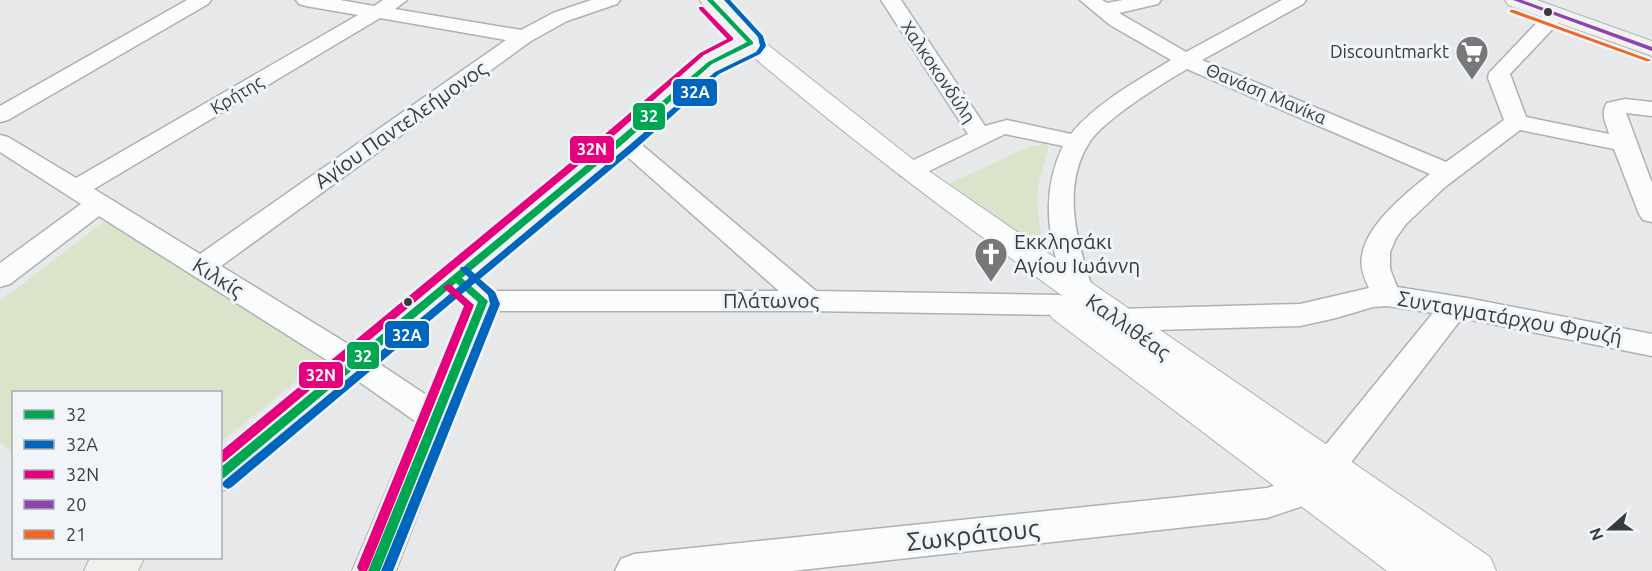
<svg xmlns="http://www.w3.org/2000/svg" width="1652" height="571" viewBox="0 0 1652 571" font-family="Ubuntu,sans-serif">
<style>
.green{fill:#d9e4cb}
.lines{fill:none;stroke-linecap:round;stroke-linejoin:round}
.minor-casing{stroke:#afb0b2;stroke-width:3}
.tertiary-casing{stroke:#afb0b2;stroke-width:2}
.secondary-casing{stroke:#afb0b2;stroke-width:2}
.minor{fill:#fbfcfc;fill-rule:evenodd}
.tertiary{fill:#fbfcfc;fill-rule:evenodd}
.secondary{fill:#f1f0ed;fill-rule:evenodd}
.bus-1-casing{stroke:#f1f5f9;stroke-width:5}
.bus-2-casing{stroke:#f1f5f9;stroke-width:5}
.bus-3-casing{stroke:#f1f5f9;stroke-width:5}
.bus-4-casing{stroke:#f1f5f9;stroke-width:5}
.bus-5-casing{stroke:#f1f5f9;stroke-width:5}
.bus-1{fill:#00a651;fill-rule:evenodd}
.bus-2{fill:#0065bd;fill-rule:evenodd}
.bus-3{fill:#e5007d;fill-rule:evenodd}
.bus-4{fill:#8e44ad;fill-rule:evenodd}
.bus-5{fill:#f26522;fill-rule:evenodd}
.bus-dot{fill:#393a3c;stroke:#f1f5f9;stroke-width:2}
.labels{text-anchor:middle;stroke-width:6;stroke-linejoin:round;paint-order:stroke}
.far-poi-label{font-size:18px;fill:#393a3c;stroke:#f1f5f9;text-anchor:end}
.far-street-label{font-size:18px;fill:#393a3c;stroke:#f1f5f9}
.street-label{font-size:21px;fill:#393a3c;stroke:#f1f5f9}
.poi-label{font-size:21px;fill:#393a3c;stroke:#f1f5f9;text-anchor:start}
.near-street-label{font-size:26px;fill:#393a3c;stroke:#f1f5f9}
.line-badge{stroke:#f1f5f9;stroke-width:2}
.badge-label{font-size:16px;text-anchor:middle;font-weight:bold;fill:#fff}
</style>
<rect width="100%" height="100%" fill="#e6e8ea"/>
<path class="green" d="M1043 144 1048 146V151L1039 181 1037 200 1041 238 1039 243 1034 244 946 185 1027 148Z
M113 215 325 358 221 442 220 392H14L13 453 0 442V301Z"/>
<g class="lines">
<g class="minor-casing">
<path id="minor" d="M187 0H211L208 4 8 120 0 122V106Z
M296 0H340L374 6 383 0H407L395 9 521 30 553 13 591 0H620L617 4 567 21 531 41 221 266 366 355 446 408 450 417 446 426 434 430 422 426 344 371 99 216 10 284 0 287V263L81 204 0 152V135L8 137 76 178 358 15 306 6 299 4ZM380 18 506 40 200 254 94 189Z
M881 0H901L985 126 1007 120 1071 134C1096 103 1137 81 1171 60L1110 25 1080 0H1102L1107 3 1123 0H1161L1158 4 1119 13 1186 52 1282 0H1306L1303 4 1202 60 1446 162 1504 120 1488 78 1489 73 1549 10H1563L1566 14 1563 18 1510 74 1526 117 1609 134C1606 123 1600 113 1607 103L1625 99 1652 102V116L1626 113 1652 183V222L1643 220 1639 214 1614 149 1520 130 1445 187 1406 224 1396 238 1390 252V269L1397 287 1467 298 1652 334V356L1462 318 1339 478 1327 482 1323 481 1327 489 1321 500 1267 518 792 571H615L621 559 634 554 1267 488 1309 474 1313 476 1310 468 1315 458 1433 313 1387 306 1373 307 1336 318 1300 326 1118 331 1108 328 1103 320 1108 312 1118 309 1300 304 1369 288C1364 278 1360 267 1362 256 1366 225 1407 192 1430 174L1187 69C1163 83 1103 120 1089 143 1060 189 1078 246 1094 293L1090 300 1080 303 1071 300 1074 305 1069 312 1059 315 809 311H483L473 308 468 301 473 294 483 291H779L614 145 610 140 614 135 622 133 630 135 816 291 1059 295 1068 297C1063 288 1060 276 1058 266 1046 225 1044 186 1063 146L1005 134 919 176 910 178 901 176 898 171 901 166 968 134Z"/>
</g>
<g class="tertiary-casing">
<path id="tertiary" d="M751 36 759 38 920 165 1490 557 1496 571H1387L1052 318 1047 309 1052 300 1064 297C954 217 846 137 743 48L739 43 743 38Z"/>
</g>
<g class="secondary-casing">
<path id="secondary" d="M699 0H722L763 43 759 48 719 68 477 278 495 293 500 301 396 571H352L465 304 456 296 234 487 220 492V451L612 134 701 58 736 41Z
M1505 0H1537L1652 41V56L1508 5Z
M90 558H144L138 571H84Z"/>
</g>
<use href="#minor" class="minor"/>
<use href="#tertiary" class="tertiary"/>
<use href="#secondary" class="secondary"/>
<g class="bus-1-casing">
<path id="bus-1" d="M707 0H713L753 42V44L712 64 625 142 462 278 488 301 380 571H368L478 302 456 283 224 478 220 479V468L619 138 708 62 747 42Z"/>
</g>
<g class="bus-2-casing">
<path id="bus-2" d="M724 0H730L763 36 766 46 760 54 719 74 633 151 480 279 495 292 500 304 393 571H381L490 304 488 295 475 283 232 487 228 489 224 487 222 484 224 481 469 278 460 269 461 267H467L475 274 627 147 715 72 756 52 760 46 758 37Z"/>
</g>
<g class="bus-3-casing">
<path id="bus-3" d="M699 7H703L733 38V40L704 55 617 133 224 462 220 463V452L611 129 700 53 727 39 699 9Z
M448 284 451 285 474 305 369 567 367 571H359L357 567 464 306 445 289 443 287Z"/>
</g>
<g class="bus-4-casing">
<path id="bus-4" d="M1513 0H1522L1652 47V51Z"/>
</g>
<g class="bus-5-casing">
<path id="bus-5" d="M1510 10H1514L1651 60 1650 61H1646L1510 12Z"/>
</g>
<use href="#bus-1" class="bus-1"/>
<use href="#bus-2" class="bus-2"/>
<use href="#bus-3" class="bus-3"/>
<use href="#bus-4" class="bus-4"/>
<use href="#bus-5" class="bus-5"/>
</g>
<defs>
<g id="supermarket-pin" transform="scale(1.725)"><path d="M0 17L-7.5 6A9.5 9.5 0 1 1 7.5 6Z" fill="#767779" stroke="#f1f5f9"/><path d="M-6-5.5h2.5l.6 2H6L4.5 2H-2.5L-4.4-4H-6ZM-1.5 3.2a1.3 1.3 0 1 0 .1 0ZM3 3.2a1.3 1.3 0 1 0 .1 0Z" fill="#fff"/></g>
<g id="church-pin" transform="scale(1.725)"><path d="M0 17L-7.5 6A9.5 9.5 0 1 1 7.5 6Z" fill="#767779" stroke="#f1f5f9"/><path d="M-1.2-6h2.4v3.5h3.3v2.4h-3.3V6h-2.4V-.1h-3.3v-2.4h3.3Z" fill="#fff"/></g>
</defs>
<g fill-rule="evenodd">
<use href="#supermarket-pin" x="1472" y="52"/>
<use href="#church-pin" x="991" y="254"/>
</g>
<g class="bus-dot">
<circle cx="1548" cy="12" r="5"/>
<circle cx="408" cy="302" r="5"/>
</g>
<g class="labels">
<g class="far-poi-label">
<text x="1449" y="58">Discountmarkt</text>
</g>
<g class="far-street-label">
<text transform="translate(938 72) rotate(56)" y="6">Χαλκοκονδύλη</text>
<text transform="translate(1266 94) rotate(23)" y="6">Θανάση Μανίκα</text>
<text transform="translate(237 95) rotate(-31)" y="6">Κρήτης</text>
</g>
<g class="street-label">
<text transform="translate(401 125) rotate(-35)" y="7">Αγίου Παντελεήμονος</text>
<text transform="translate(218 278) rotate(32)" y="7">Κιλκίς</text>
<text x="771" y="308">Πλάτωνος</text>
<text transform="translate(1510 318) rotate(10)" y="7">Συνταγματάρχου Φρυζή</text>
<text transform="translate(1128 327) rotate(35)" y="7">Καλλιθέας</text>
</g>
<g class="poi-label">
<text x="1014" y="249">Εκκλησάκι<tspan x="1014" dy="24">Αγίου Ιωάννη</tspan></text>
</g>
<g class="near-street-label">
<text transform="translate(973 535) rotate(-6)" y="9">Σωκράτους</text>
</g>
</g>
<g class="line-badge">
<rect x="672" y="78" width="46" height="29" rx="6" fill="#0065bd"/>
<rect x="632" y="102" width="34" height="29" rx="6" fill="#00a651"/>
<rect x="569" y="135" width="46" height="29" rx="6" fill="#e5007d"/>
<rect x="384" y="320" width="46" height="29" rx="6" fill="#0065bd"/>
<rect x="346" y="341" width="34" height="29" rx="6" fill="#00a651"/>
<rect x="298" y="361" width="46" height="28" rx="6" fill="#e5007d"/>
</g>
<g class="badge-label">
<text x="695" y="98">32Α</text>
<text x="649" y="122">32</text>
<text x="592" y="155">32Ν</text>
<text x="407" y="341">32Α</text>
<text x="363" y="362">32</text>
<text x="321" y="381">32Ν</text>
</g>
<rect x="12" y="391" width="210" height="168" fill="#f1f5f9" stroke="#a7aaad" stroke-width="1.5"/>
<rect x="24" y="410" width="30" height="9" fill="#00a651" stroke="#a7aaad" stroke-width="1.5"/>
<text x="66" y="421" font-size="18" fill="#393a3c">32</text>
<rect x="24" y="440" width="30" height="9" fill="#0065bd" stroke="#a7aaad" stroke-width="1.5"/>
<text x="66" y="451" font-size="18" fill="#393a3c">32Α</text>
<rect x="24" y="470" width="30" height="9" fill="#e5007d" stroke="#a7aaad" stroke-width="1.5"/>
<text x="66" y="481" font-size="18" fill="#393a3c">32Ν</text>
<rect x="24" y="500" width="30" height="9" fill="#8e44ad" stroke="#a7aaad" stroke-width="1.5"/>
<text x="66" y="511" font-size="18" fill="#393a3c">20</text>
<rect x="24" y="530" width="30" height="9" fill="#f26522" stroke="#a7aaad" stroke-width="1.5"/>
<text x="66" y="541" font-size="18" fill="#393a3c">21</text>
<g transform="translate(1610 529) rotate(249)" stroke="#f1f5f9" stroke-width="4.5" paint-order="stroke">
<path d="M0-4.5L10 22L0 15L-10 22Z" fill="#393a3c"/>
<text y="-9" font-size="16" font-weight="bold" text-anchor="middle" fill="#393a3c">N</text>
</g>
</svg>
